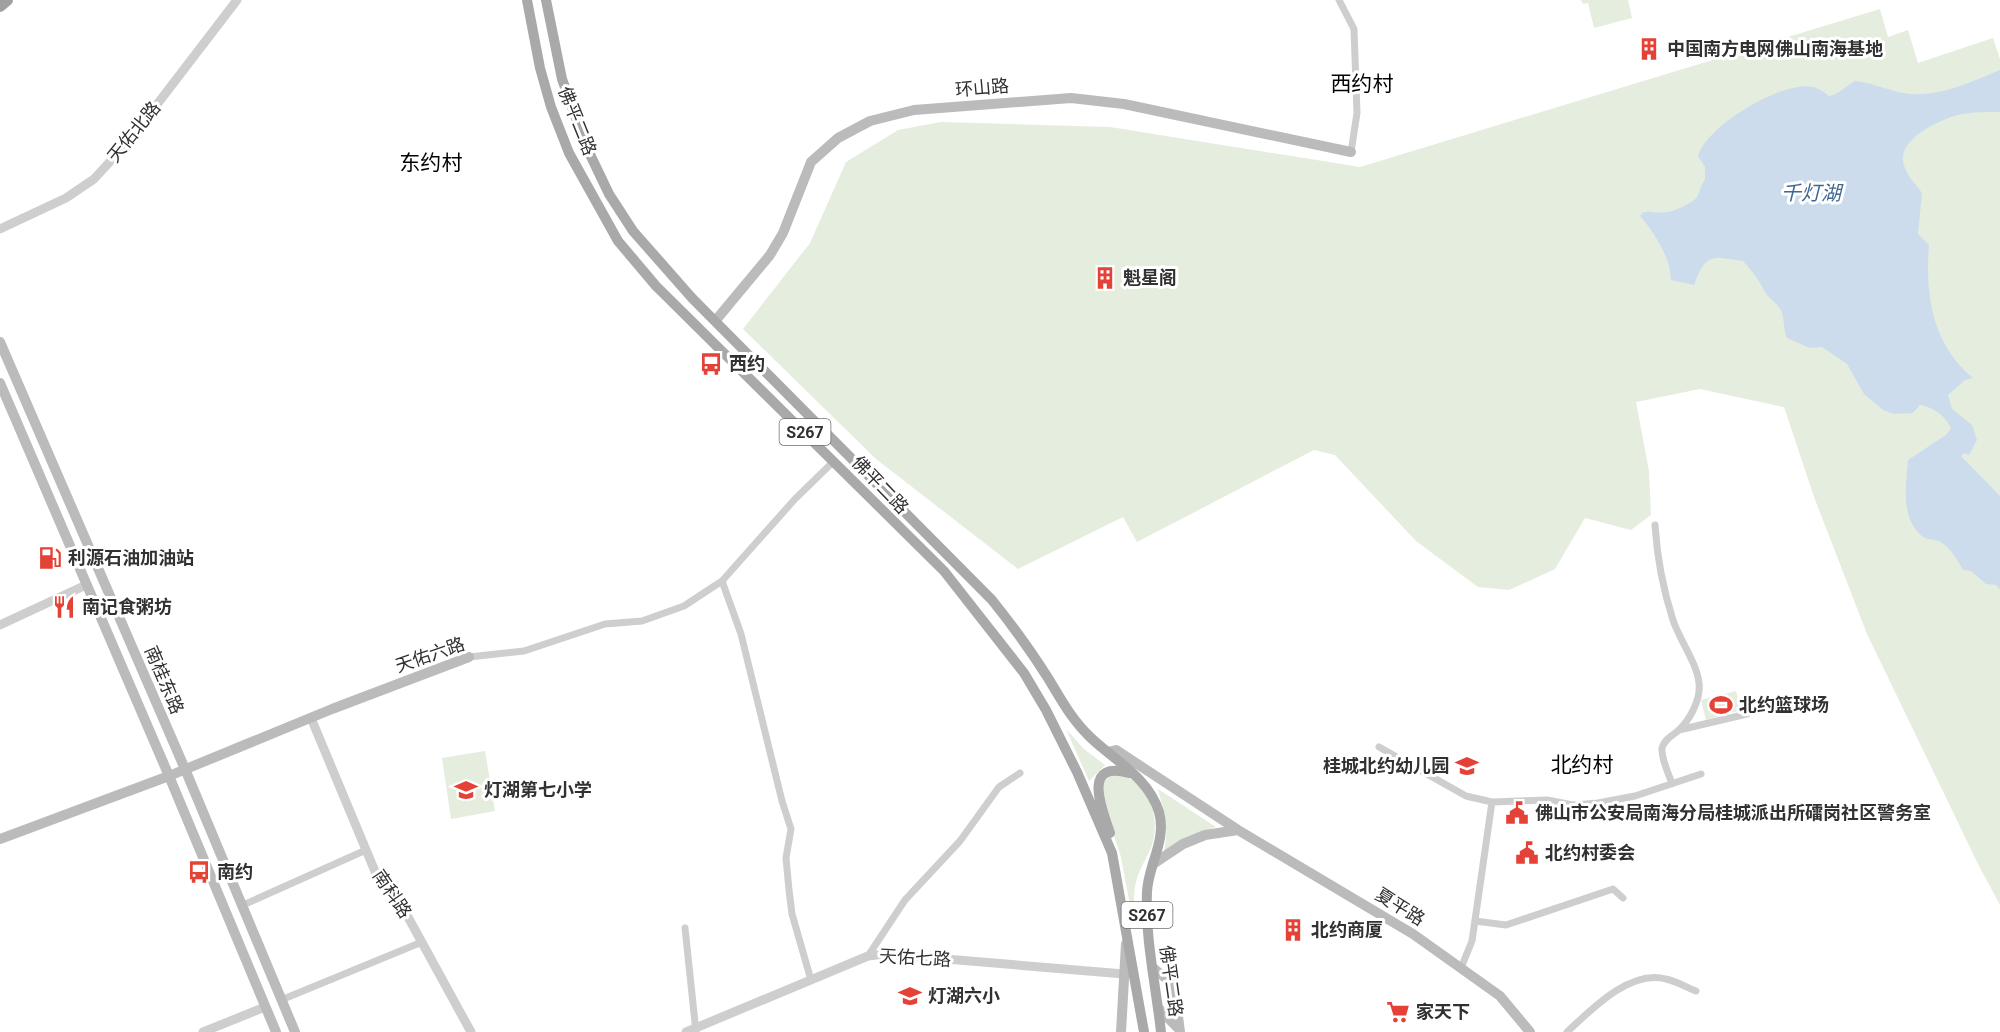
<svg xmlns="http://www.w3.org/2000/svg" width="2000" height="1032" viewBox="0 0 2000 1032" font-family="Roboto,'Noto Sans SC',sans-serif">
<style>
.green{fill:#e5eddf}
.water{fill:#ccdced}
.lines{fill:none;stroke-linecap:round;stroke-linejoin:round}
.minor{stroke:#cecece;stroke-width:7}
.tertiary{stroke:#cecece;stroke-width:9}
.secondary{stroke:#bbb;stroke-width:10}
.primary{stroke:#a9a9a9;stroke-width:10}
.trunk{stroke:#a0a0a0;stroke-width:12}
.labels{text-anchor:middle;stroke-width:6;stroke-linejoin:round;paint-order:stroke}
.shield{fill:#fff;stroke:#6f6f6f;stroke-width:1.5}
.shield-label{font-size:16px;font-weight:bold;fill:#313131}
.poi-label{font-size:18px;font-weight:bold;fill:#313131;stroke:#fff;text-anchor:start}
.street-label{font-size:18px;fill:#313131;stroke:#fff}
.water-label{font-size:20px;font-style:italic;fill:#3e6793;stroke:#fff}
.quarter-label{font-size:21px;fill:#000;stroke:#fff}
</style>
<rect width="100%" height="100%" fill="#fff"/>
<path class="green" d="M1581 0H1628L1632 18 1594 28 1588 3 1583 4Z
M1880 9 1888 37 1908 30 1918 63 1993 38 2000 59V905L1978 864 1867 634 1814 497 1784 407 1700 389 1636 402 1649 471 1651 515 1631 530 1585 518 1555 569 1509 590 1478 587 1416 541 1335 455 1314 450 1137 542 1123 517 1018 569 876 459 743 329 810 243 846 162 898 130 941 122 1110 127 1360 167Z
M1736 691 1741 710 1706 720 1701 700Z
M1066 729 1084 749 1105 765 1089 781Z
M485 751 495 811 451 819 442 758Z
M1117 773C1149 781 1162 819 1151 848 1146 859 1139 870 1136 882 1132 897 1135 917 1135 933L1121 857 1100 793C1103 781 1106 778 1117 773Z
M1158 789 1216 827 1186 837 1164 853C1169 824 1165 817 1158 789Z"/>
<path class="water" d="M2000 70V112C1987 112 1975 112 1962 114 1943 118 1900 137 1903 161 1905 174 1915 183 1922 193L1918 234 1929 245C1925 295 1932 344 1973 378L1965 380 1948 395 1952 409 1972 425 1977 440 1969 455 1964 453 1961 456 2000 496V590L1996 585 1986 584 1971 571 1963 570C1957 559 1950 547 1939 541 1934 539 1926 540 1922 536 1900 518 1906 484 1908 460L1946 435 1951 428C1944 415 1935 408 1920 405L1913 413 1894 414 1883 410 1864 394 1847 364 1822 347 1810 348 1787 338C1783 329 1785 320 1781 310 1777 303 1769 299 1765 292 1759 280 1752 271 1743 261 1711 256 1706 253 1694 285L1671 280C1671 258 1654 232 1640 216L1642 213C1651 210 1658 214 1667 212 1675 211 1687 205 1694 200 1701 195 1699 186 1705 180V167L1698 156C1706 126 1783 80 1813 87 1819 88 1825 93 1829 96 1840 94 1845 86 1855 81 1874 83 1891 92 1910 94 1943 96 1971 82 2000 70Z"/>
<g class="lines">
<path class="minor" d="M1339 0 1354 29 1357 113 1351 152
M1655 525C1657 557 1663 589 1673 620 1679 639 1697 663 1699 683 1701 698 1691 718 1680 729 1674 735 1664 739 1662 748 1661 759 1669 774 1672 784
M722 581 741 634 782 801 791 829 786 858 789 890 792 914 811 980
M469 657 524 651 605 624 642 621 684 606 722 581 795 499 834 461
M1679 730 1747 714
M1379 747 1466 796 1492 802 1547 800 1573 805 1598 803 1635 796 1701 774
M241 906 366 850
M1475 921 1506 925 1613 889 1623 898
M685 928 696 1032
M868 956 905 900 960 841 999 787 1020 773
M1461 968 1472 941 1492 802
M281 1000 422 942
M1567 1032C1591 1010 1630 969 1666 979 1676 981 1686 987 1696 991"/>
<path class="tertiary" d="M0 229 66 198 94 179 129 141 237 0
M0 625 86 585
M311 718 379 881 408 917 471 1032
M203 1032 265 1007
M686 1032 868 956 886 954 1124 974"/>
<path class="secondary" d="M716 320 770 255 783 233 811 162 838 138 870 121 914 110 1071 98 1124 104 1351 152
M0 342 185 769 295 1032
M0 383 169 776 276 1032
M1108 752 1116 750 1238 830 1413 934 1500 996 1530 1032
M0 839 169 776 332 709 469 657
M1153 864 1183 844 1205 835 1238 830
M1152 967 1174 985 1180 1032
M1158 1008 1179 1029
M1121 1032 1126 944"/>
<path class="primary" d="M527 0 540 68 551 107 569 153 618 241 656 286 944 571 1024 673 1046 710 1077 772 1112 853 1144 1032
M546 0 562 79 586 146 609 194 633 231 692 298 992 600C1012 625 1031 651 1048 678 1061 699 1071 719 1090 737 1115 761 1148 777 1159 812 1167 841 1148 865 1147 892 1145 939 1156 986 1161 1032
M1110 833C1102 809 1081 760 1129 773"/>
<path class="trunk" d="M0 6 7 0"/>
</g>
<defs>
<g id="building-bare" transform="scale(1.8)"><path d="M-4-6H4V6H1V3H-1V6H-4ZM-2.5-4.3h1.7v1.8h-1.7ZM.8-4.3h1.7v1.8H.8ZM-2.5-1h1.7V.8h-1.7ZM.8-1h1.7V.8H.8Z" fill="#e44237" stroke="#fff" stroke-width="2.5" paint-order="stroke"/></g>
<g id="bus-bare" transform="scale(1.8)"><path d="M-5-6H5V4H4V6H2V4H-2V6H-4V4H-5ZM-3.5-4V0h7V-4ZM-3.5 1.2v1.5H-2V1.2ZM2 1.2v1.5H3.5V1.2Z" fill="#e44237" stroke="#fff" stroke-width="2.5" paint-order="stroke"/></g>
<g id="fuel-bare" transform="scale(1.8)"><path d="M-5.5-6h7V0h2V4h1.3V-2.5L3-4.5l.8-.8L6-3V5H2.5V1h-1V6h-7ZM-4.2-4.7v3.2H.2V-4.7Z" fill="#e44237" stroke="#fff" stroke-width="2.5" paint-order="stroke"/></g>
<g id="restaurant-bare" transform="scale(1.8)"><path d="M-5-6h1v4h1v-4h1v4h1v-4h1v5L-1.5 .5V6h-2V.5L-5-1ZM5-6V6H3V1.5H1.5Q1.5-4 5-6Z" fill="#e44237" stroke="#fff" stroke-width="2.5" paint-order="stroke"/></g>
<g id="stadium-bare" transform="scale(1.8)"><path d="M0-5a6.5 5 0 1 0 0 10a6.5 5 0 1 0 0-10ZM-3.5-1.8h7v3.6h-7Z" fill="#e44237" stroke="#fff" stroke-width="2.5" paint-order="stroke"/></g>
<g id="school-bare" transform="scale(1.8)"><path d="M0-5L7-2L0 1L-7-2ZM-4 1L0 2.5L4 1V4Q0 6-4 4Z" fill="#e44237" stroke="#fff" stroke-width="2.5" paint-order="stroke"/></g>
<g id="civic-bare" transform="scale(1.8)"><path d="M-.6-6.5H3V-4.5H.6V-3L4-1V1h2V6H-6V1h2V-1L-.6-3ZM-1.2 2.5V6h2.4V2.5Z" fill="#e44237" stroke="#fff" stroke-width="2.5" paint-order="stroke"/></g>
<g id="supermarket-bare" transform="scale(1.8)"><path d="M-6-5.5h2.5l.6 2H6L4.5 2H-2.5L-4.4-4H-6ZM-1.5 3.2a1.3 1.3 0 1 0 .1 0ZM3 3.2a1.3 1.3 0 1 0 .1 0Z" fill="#e44237" stroke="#fff" stroke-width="2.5" paint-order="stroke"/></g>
</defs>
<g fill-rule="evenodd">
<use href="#building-bare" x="1649" y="49"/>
<use href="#building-bare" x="1105" y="278"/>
<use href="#bus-bare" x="711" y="364"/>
<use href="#fuel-bare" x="50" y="558"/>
<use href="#restaurant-bare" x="64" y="607"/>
<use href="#stadium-bare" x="1721" y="705"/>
<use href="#school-bare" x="1467" y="766"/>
<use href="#school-bare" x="466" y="790"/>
<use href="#civic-bare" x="1517" y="813"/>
<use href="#civic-bare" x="1527" y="853"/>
<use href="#bus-bare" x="199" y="872"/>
<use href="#building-bare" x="1293" y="930"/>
<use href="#school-bare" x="910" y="996"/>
<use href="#supermarket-bare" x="1398" y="1012"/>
</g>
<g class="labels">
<g class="shield">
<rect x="779.5" y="419" width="51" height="26" rx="4.5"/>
<rect x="1121.5" y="902" width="51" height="26" rx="4.5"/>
</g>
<g class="shield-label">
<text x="805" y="438">S267</text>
<text x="1147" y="921">S267</text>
</g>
<g class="poi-label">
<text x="1667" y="55">中国南方电网佛山南海基地</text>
<text x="1123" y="284">魁星阁</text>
<text x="729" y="370">西约</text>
<text x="68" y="564">利源石油加油站</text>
<text x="82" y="613">南记食粥坊</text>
<text x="1739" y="711">北约篮球场</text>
<text x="1449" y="772" text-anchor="end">桂城北约幼儿园</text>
<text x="484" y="796">灯湖第七小学</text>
<text x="1535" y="819">佛山市公安局南海分局桂城派出所礌岗社区警务室</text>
<text x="1545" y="859">北约村委会</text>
<text x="217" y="878">南约</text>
<text x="1311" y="936">北约商厦</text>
<text x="928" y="1002">灯湖六小</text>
<text x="1416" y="1018">家天下</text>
</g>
<g class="street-label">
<text transform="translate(982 88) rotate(-5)" y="6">环山路</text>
<text transform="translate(577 121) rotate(68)" y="6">佛平二路</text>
<text transform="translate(134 132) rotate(-51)" y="6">天佑北路</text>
<text transform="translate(880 485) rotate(46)" y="6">佛平二路</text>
<text transform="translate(430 655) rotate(-19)" y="6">天佑六路</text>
<text transform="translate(164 680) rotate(67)" y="6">南桂东路</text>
<text transform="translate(392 894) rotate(56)" y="6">南科路</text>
<text transform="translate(1400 907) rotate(32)" y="6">夏平路</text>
<text transform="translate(915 958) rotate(3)" y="6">天佑七路</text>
<text transform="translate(1171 981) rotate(82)" y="6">佛平二路</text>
</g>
<g class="water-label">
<text x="1811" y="200">千灯湖</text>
</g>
<g class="quarter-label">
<text x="1362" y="91">西约村</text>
<text x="431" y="170">东约村</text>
<text x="1582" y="772">北约村</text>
</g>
</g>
</svg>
